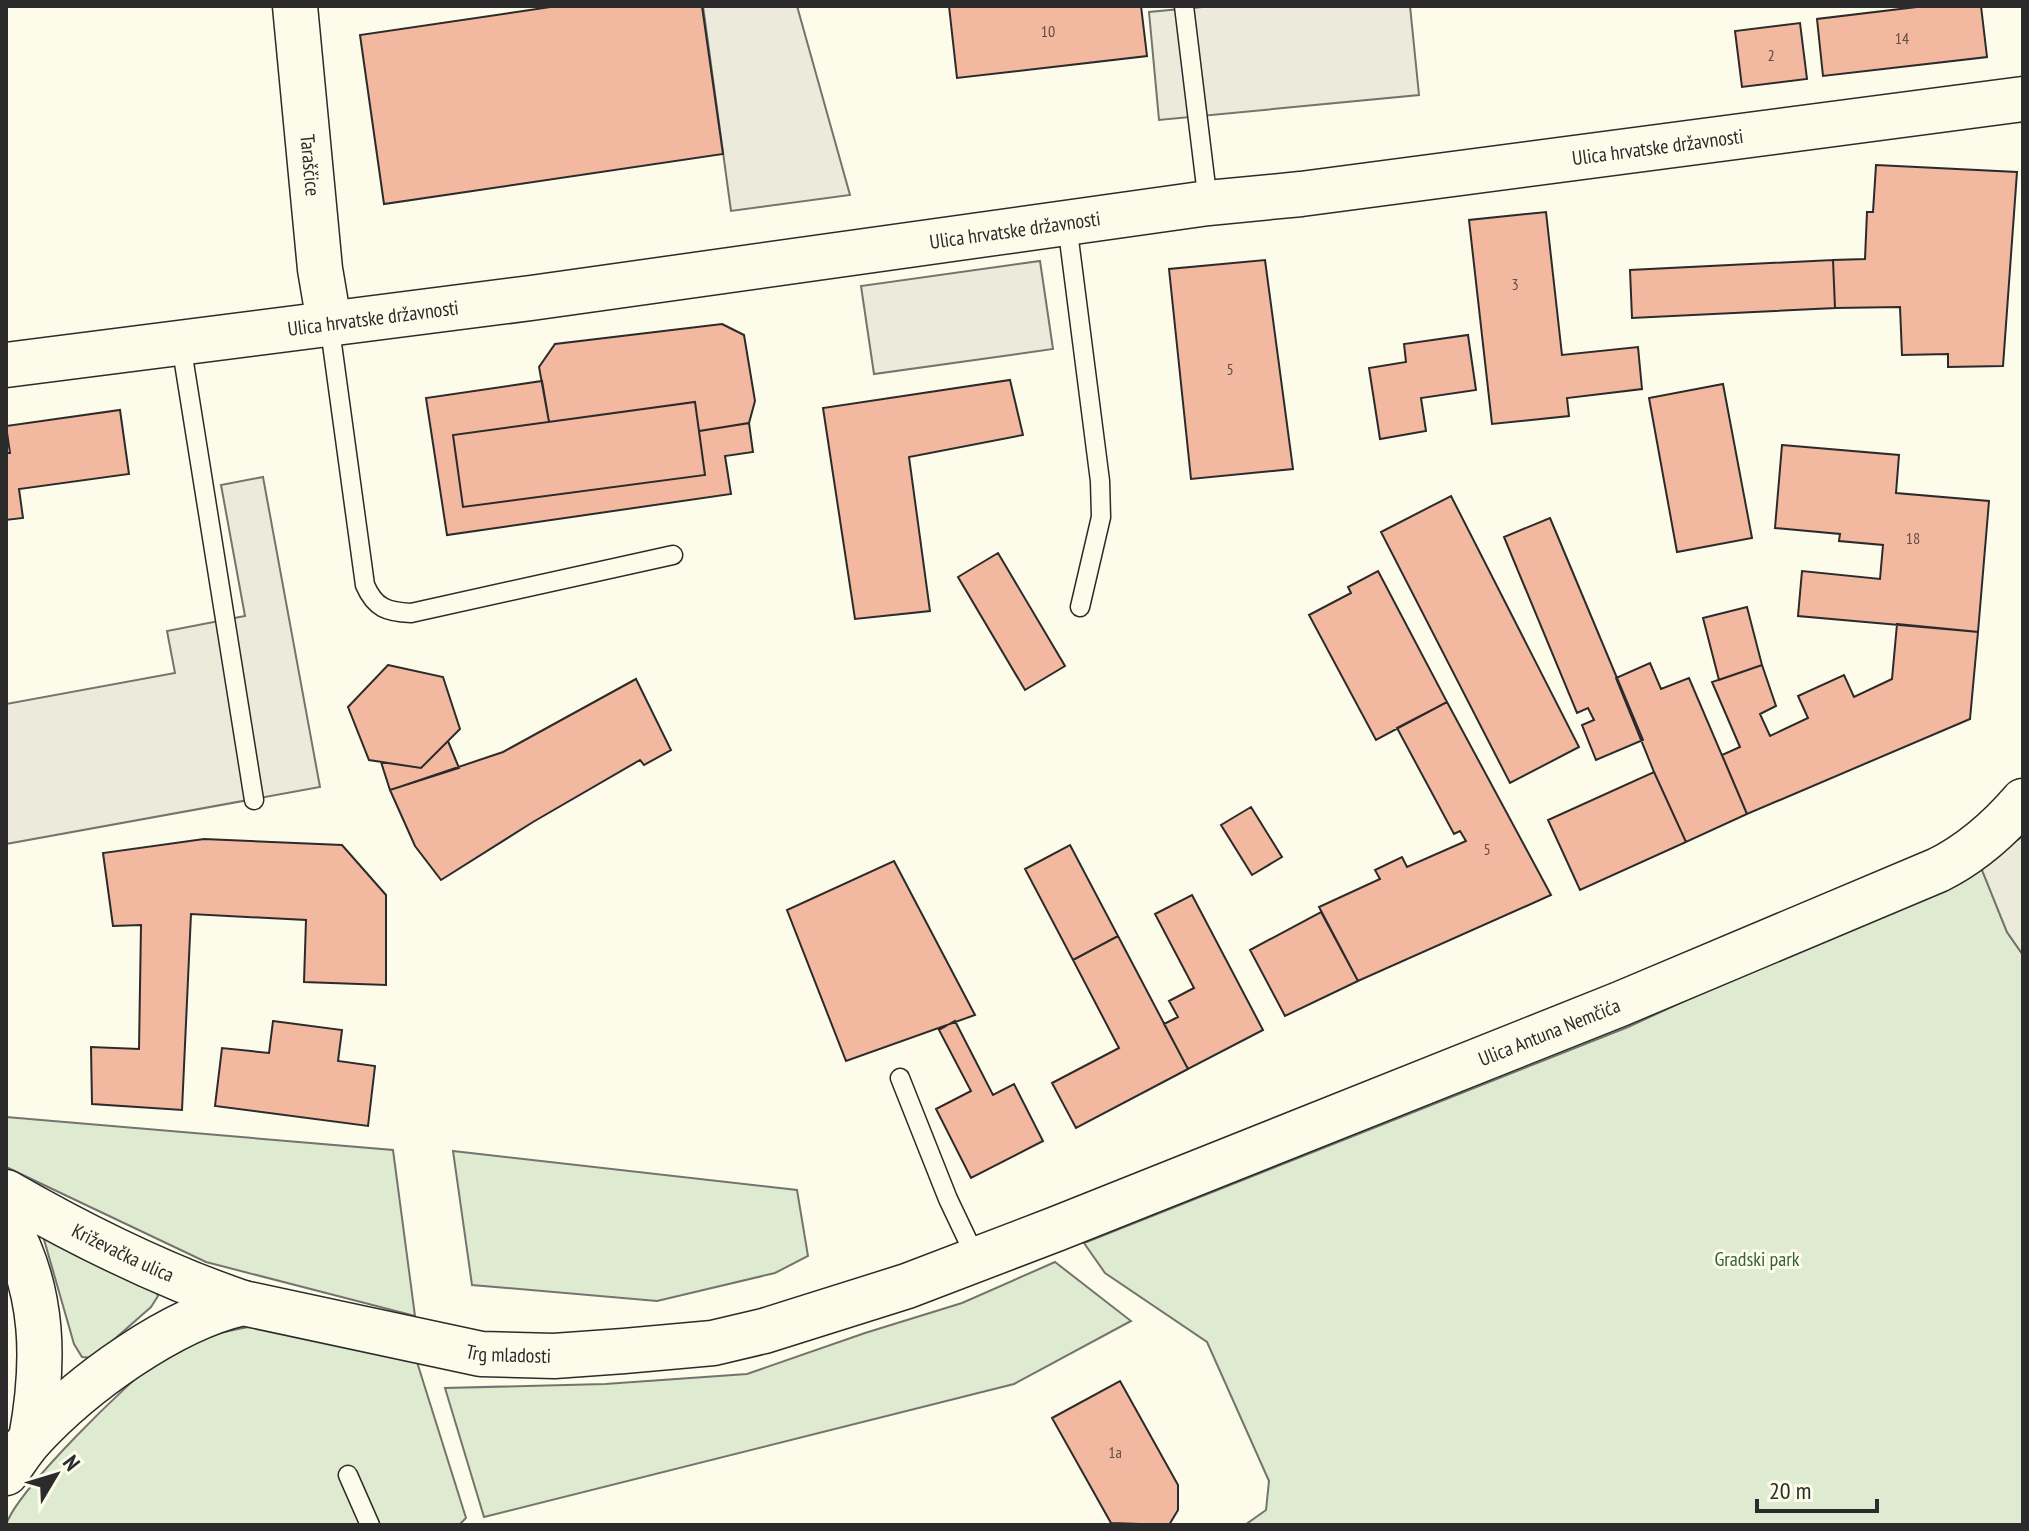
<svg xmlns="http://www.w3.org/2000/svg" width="2029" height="1531" viewBox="0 0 2029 1531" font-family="'PT Sans Narrow',sans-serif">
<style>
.green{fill:#deebd1;stroke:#74746e;stroke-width:2}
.parking{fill:#eceadb;stroke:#74746e;stroke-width:2}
.building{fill:#f2b8a0;stroke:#2b2b2b;stroke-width:2}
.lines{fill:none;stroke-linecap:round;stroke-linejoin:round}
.lane-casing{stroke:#2b2b2b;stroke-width:21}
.secondary-casing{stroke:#2b2b2b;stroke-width:47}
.lane{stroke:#fdfbea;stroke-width:18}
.secondary{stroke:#fdfbea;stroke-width:44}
.labels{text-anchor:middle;stroke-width:6;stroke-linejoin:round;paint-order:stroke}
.number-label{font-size:16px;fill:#5d4e48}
.street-label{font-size:20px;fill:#2b2b2b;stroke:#fdfbea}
.park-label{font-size:20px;fill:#34623c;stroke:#fdfbea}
</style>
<rect width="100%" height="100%" fill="#fdfbea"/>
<path class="green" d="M1980 865 2007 932 2023 955V1525H1245L1266 1510 1269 1481 1207 1342 1105 1273 1084 1243 1628 1027Z
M6 1117 393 1150 415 1316 206 1262 6 1167Z
M453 1151 797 1190 808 1256 775 1273 657 1301 472 1285Z
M43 1236 153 1285 158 1296 151 1307 93 1358 82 1357 74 1344Z
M1055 1262 1131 1321 1014 1384 484 1517 445 1388 605 1384 747 1374 865 1333 962 1303Z
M248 1327 283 1328 417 1362 466 1518 459 1525H6C17 1490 128 1382 161 1357 186 1339 219 1333 248 1327Z"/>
<path class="parking" d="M703 6H797L850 195 731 211Z
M1213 6H1410L1419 95 1159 120 1149 12Z
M1040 261 1053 349 874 374 861 286Z
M263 477 320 787 6 844V704L175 673 167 631 245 616 221 485Z
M2022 837 2023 838V955L2007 932 1980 865Z"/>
<path class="building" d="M557 6H702L723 154 384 204 360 35Z
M949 6H1141L1147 56 957 78Z
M1925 6H1981L1987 57 1823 76 1817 19Z
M1800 23 1807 79 1742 87 1735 31Z
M1876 165 2017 172 2003 366 1948 367V354L1902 355 1900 307 1835 308 1833 260 1865 259 1867 212H1873Z
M1546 212 1562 355 1638 347 1642 389 1567 398 1569 416 1492 424 1469 220Z
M1265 260 1293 469 1191 479 1169 269Z
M1833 260 1835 308 1632 318 1630 270Z
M722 324 744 335 755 401 749 423 699 431 695 402 549 422 539 367 555 344Z
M1468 335 1476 390 1421 398 1426 431 1380 439 1369 368 1406 362 1404 344Z
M1010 380 1023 435 909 457 930 611 855 619 823 408Z
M542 381 549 422 453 435 463 507 705 475 699 431 749 423 753 452 725 456 731 494 447 535 426 398Z
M1723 384 1752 538 1677 552 1649 398Z
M695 402 705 475 463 507 453 435Z
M120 410 129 474 19 489 23 518 6 520V453H10L6 426Z
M1782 445 1899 455 1896 493 1989 501 1978 632 1798 616 1802 571 1880 579 1883 545 1839 541 1840 534 1775 528Z
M1451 496 1579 747 1510 783 1381 532Z
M1550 518 1643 740 1596 760 1582 725 1594 720 1588 708 1577 713 1504 537Z
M998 553 1065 666 1025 690 958 577Z
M1378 571 1447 702 1376 740 1309 615 1351 593 1348 587Z
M1747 607 1762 665 1719 680 1703 618Z
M1897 624 1978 632 1970 719 1747 814 1722 755 1740 747 1712 682 1762 665 1776 706 1760 714 1770 736 1808 718 1798 696 1844 675 1854 697 1892 679Z
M1650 663 1661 689 1689 678 1747 814 1686 842 1654 772 1616 678Z
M388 665 443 677 460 729 421 768 369 760 348 707Z
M636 679 671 750 644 765 640 760 533 822 441 880 415 846 390 790 503 752Z
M1447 702 1551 895 1358 981 1319 907 1380 879 1375 870 1402 857 1407 867 1466 841 1460 831 1454 834 1397 728Z
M448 741 459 768 390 790 381 762 421 768Z
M1654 772 1686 842 1580 890 1548 820Z
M1251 807 1282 857 1252 875 1221 825Z
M204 839 342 845 386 895V985L304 982 306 920 191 914 182 1110 92 1104 91 1047 139 1049 141 925 113 926 103 853Z
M1070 845 1118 936 1073 960 1025 869Z
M894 861 975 1015 846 1061 787 910Z
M1192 895 1263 1030 1188 1069 1164 1024 1178 1017 1169 1001 1194 988 1155 914Z
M1321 912 1358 981 1285 1016 1250 950Z
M1118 936 1188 1069 1076 1128 1052 1083 1119 1048 1073 960Z
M273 1021 342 1030 338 1061 375 1066 368 1126 215 1106 222 1048 269 1053Z
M955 1021 993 1095 1014 1084 1043 1141 971 1178 936 1109 971 1091 939 1030Z
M1120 1381 1178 1485V1510L1169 1525 1111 1523 1052 1418Z"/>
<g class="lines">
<g class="lane-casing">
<path id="lane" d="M1184 6 1208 203
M1067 224 1100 481 1101 517 1080 607
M329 322 365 585C375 608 387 612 411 613L673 555
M181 344 254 800
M900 1078 948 1199 977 1260
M348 1475 370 1525"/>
</g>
<g class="secondary-casing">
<g id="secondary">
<path id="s1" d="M295 6 320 269 329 322"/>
<path id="s2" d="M6 365 531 298 1208 203 1301 194 2023 99"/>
<path id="s3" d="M6 1192C79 1234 164 1276 243 1303"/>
<path d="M6 1222C45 1291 45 1363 31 1439"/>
<path id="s4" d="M6 1473C14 1462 22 1449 32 1438 82 1384 171 1319 243 1303L481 1354 554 1356 624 1351 713 1343 764 1331 907 1286 1056 1229 1620 1004 1938 870C1972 853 1998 830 2023 801"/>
</g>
</g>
<use href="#lane" class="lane"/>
<use href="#secondary" class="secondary"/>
</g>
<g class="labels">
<g class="number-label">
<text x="1048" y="37">10</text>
<text x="1902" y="44">14</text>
<text x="1771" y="61">2</text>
<text x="1515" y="290">3</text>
<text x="1230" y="375">5</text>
<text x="1913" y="544">18</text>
<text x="1487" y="855">5</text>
<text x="1115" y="1458">1a</text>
</g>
<g class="street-label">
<text dy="7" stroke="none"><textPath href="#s2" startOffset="1666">Ulica hrvatske državnosti</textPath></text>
<text dy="7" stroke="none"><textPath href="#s1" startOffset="160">Taraščice</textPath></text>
<text dy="7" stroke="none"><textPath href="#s2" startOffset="1018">Ulica hrvatske državnosti</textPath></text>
<text dy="7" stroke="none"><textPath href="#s2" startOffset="370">Ulica hrvatske državnosti</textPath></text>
<text dy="7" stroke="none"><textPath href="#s4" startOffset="1666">Ulica Antuna Nemčića</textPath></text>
<text dy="7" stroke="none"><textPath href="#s3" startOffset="132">Križevačka ulica</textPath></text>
<text dy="7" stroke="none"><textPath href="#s4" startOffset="568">Trg mladosti</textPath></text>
</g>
<g class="park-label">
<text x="1757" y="1266">Gradski park</text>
</g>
</g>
<rect width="2029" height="1531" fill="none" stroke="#2b2b2b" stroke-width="16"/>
<g transform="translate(56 1475) rotate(52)" stroke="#fdfbea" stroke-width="6" paint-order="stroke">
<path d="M0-6L14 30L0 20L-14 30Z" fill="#2b2b2b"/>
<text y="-12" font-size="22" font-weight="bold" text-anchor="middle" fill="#2b2b2b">N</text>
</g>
<path d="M1757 1499v12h120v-12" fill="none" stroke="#2b2b2b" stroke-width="4"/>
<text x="1769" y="1499" font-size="24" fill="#2b2b2b" stroke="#fdfbea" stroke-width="6" paint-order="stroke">20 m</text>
</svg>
